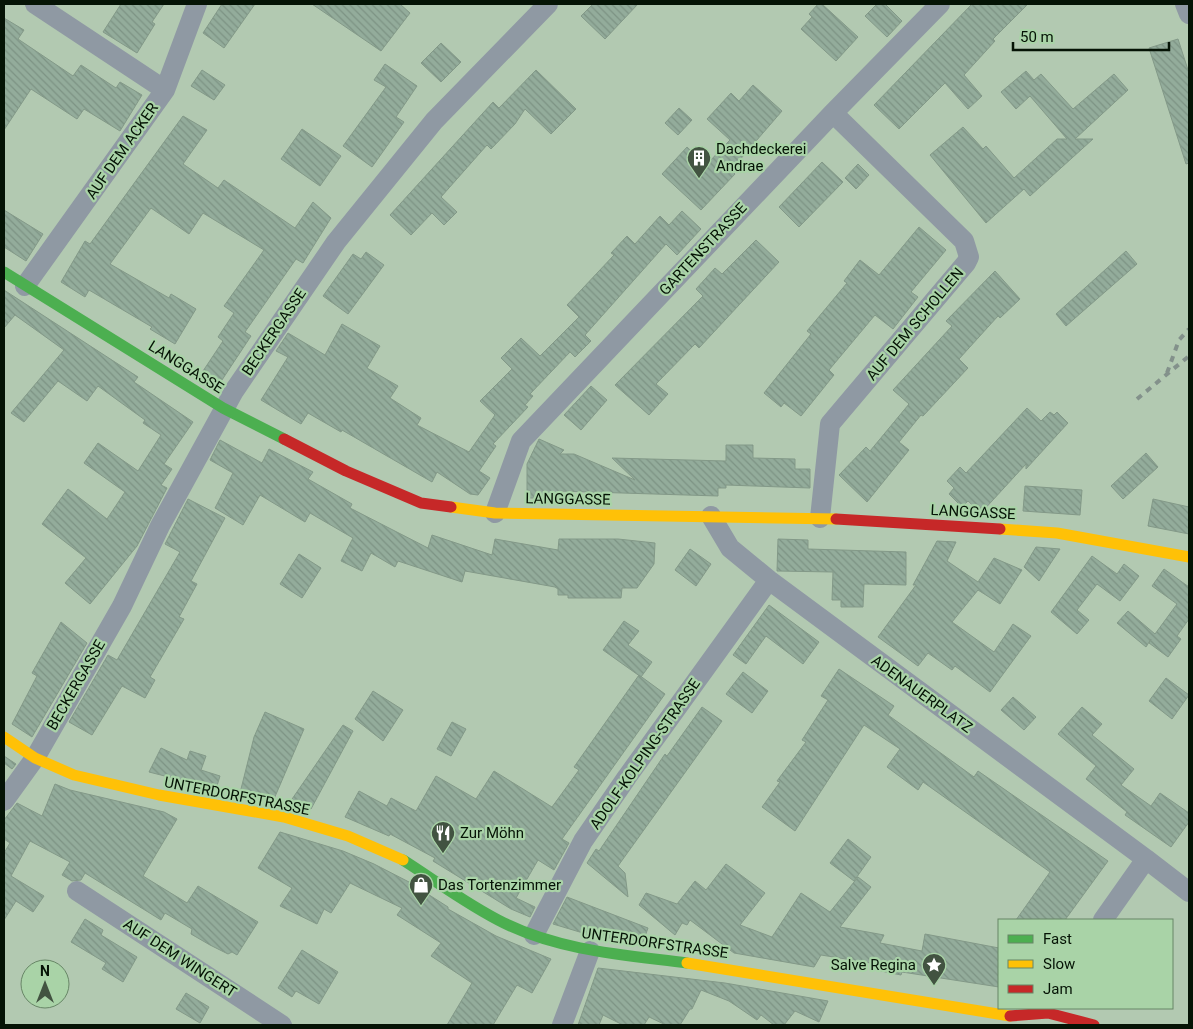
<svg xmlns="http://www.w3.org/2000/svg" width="1193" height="1029" viewBox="0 0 1193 1029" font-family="Roboto,sans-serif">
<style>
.building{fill:url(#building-back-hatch);stroke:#839988}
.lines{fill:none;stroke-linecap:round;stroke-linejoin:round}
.street{stroke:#8f99a3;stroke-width:20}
.fast{stroke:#4caf50;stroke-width:11}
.slow{stroke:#ffc107;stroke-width:11}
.jam{stroke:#c62828;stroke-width:11}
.rail{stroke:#83918b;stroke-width:4;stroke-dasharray:6 6;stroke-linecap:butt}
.labels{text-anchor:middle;stroke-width:4.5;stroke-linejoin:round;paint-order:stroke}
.poi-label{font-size:15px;fill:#051305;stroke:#a9d3a7;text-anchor:start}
.street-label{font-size:15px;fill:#051305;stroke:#a9d3a7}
</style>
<defs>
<pattern id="building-back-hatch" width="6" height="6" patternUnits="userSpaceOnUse" patternTransform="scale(1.25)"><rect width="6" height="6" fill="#93ac9b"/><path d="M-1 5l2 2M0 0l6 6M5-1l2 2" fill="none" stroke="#7d9384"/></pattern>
</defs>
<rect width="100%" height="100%" fill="#b2c9b1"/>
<path class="building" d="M121 4H164L152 22 155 24 137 53 103 32Z
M222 4H255L224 48 203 33Z
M312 4H400L410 13 381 51Z
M593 4H638L605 39 581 16Z
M818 4H822L858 37 836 61 801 29 812 17 809 14Z
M877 4H885L902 21 887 37 865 16Z
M972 4H1028L993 39 995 41 964 75 982 96 968 109 945 83 899 129 874 105Z
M4 18 24 30 18 39 73 76 81 65 116 88 120 82 142 95 120 131 84 109 77 119 31 89 4 130Z
M1178 39 1189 73V163L1186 164 1149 48Z
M441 43 461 62 441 82 421 63Z
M385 64 417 86 396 117 404 122 372 167 343 146 386 87 374 80Z
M202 70 225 85 214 100 191 86Z
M536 70 576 109 551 134 525 109 515 124 491 149 487 145 441 197 457 212 444 225 432 213 411 235 390 215 493 102 499 108Z
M1026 71 1034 80 1041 74 1073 109 1114 74 1128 90 1075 139H1093L1030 196 1024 189 986 223 930 155 963 127 983 149 986 146 1014 178 1057 139H1067L1030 96 1016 109 1001 92Z
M753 85 782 111 731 170 735 174 701 210 662 174 687 147 706 165 730 140 707 119 731 93 739 101Z
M679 108 692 120 678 135 665 123Z
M183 116 207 130 183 164 218 188 224 180 295 228 313 202 331 218 303 263 296 259 245 332 251 336 218 386 201 374 223 341 218 337 234 313 224 306 264 250 203 213 189 234 151 208 110 264 169 298 171 294 196 309 175 344 150 329 152 327 89 290 85 297 61 282 85 241 90 244Z
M302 129 341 156 320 186 281 159Z
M822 162 843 182 799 227 779 207Z
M858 164 869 175 856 189 845 178Z
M4 210 43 234 26 261 4 247Z
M682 211 701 229 677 255 666 244 585 335 591 341 575 357 570 352 530 394 533 396 525 405 528 407 493 444 496 446 479 471 490 478 478 495 470 494 437 472 432 482 342 430 341 432 308 413 301 424 261 400 288 357 276 351 288 333 325 355 342 324 380 346 367 368 398 386 390 398 421 418 417 425 469 452 495 415 480 401 512 369 501 358 521 338 540 356 579 317 567 305 614 255 611 253 627 236 635 244 660 216 669 225Z
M919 227 946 250 911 292 918 297 893 329 875 315 829 370 834 375 801 416 784 403 781 407 764 393 811 334 807 331 847 283 844 281 860 260 879 275Z
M756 240 779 262 699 348 695 344 656 384 668 394 649 415 615 385 703 296 696 289 715 268 722 274Z
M1126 251 1137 264 1066 326 1056 314Z
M366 252 384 265 348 314 323 296 353 254 361 259Z
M995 271 1020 299 1000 318 998 316 959 359 968 368 923 416 921 415 899 442 909 450 867 502 839 475 866 447 870 451 909 404 893 390 952 326 946 321Z
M4 290 138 377 134 382 193 422 164 464 172 469 161 485 167 488 137 546 90 604 65 583 86 558 42 524 68 489 107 519 125 492 84 463 98 443 138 471 161 435 143 423 145 420 98 386 87 401 58 381 24 422 11 413 64 350 15 315 4 328Z
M591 386 607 400 581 430 564 415Z
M1027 408 1041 421 1050 412 1054 415 1057 412 1068 423 1026 469V464L981 513 968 501 962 507 949 494 954 488 947 481 960 467 966 473Z
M539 439 564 450 560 454H574L635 480 612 458 726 461V445H753V458L795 459V469H810V488L726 485V488H718V496L558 491V498H527V464Z
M220 440 262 463 269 449 313 472 308 479 352 504 350 508 428 548 432 535 492 555 495 539 558 550 559 539H618L655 543 654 564 637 588H622L621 598H568V595H558V589L555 587 465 571 462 582 398 561 395 567 371 553 362 571 341 561 353 538 310 513 305 522 260 495 243 525 215 508 233 473 210 460Z
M1146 453 1158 467 1123 499 1111 486Z
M1025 486 1082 490 1080 515 1023 511Z
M188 499 225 518 191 581 197 584 179 617 184 619 150 677 155 680 145 698 122 686 92 735 69 722 108 655 117 660 180 552 165 544Z
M1153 499 1189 507V534L1148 526Z
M778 539 808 540V549L906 552V585L864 584 863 607H841V600H832L833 572 777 571Z
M937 541 956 542 947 561 978 582 994 558 1022 570 1000 604 978 590 952 622 994 652 1013 624 1031 636 990 692 955 666 952 670 928 653 918 666 878 637 916 585H913Z
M1036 547 1060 549 1039 581 1024 567Z
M690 549 711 564 696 586 675 570Z
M299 554 321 568 302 598 280 584Z
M1092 556 1117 574 1124 564 1139 576 1120 601 1097 584 1077 610 1089 620 1077 634 1051 612Z
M1164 569 1189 587V619L1177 636 1181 639 1168 657 1149 643 1151 639 1146 647 1117 623 1128 611 1155 634 1177 604 1152 586Z
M769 605 819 642 803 664 766 636 746 664 733 655Z
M624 621 639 631 628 645 652 662 641 677 603 650Z
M61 622 87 643 32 737 12 724 37 676 32 673Z
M839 669 894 706 888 715 974 777 978 771 1108 861 1065 920H1016L1050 872 923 782 918 790 887 767 900 749 864 725 795 831 762 807 780 782 777 781 806 742 802 740 828 700 821 696Z
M743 672 768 691 752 713 726 694Z
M639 675 665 694 562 839 569 843 554 870 538 860 516 898 535 907 530 917 511 909 433 861 435 858 390 834 389 836 345 817 359 791 387 806 391 798 416 811 436 776 476 799 494 771 552 807 579 770 574 767Z
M1166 678 1189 695 1172 719 1149 701Z
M373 691 403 710 383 741 355 719Z
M1013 697 1036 717 1024 730 1001 710Z
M702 707 722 721 618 866 625 873 628 897 587 863 596 849 599 851 665 754 667 756Z
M1082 707 1102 724 1092 735 1134 769 1121 785 1151 806 1160 793 1189 813V822L1171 847 1125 815 1127 812 1086 779 1096 766 1058 734Z
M265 712 304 729 274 799 240 793 254 737Z
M452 722 466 729 451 756 437 749Z
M343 725 353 731 311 809 290 802Z
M161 748 187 760 190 751 206 756 201 770 220 776 216 789 149 772Z
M4 756 16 764 12 769 4 763Z
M55 784 70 790 164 812 177 819 143 876 187 903 198 886 258 922 237 955 232 952 228 954 210 945 191 934 192 929 165 913 161 920 85 873 81 880 72 881 62 875 70 862 30 841 11 876 44 896 33 912 16 901 4 920V853L10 843 4 839V820L17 803 42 816Z
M280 832 343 851 374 864 409 882 448 907V909L496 936 551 959 532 993 517 985 493 1025H447L472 983 431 956 441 943 397 915 402 908 350 883 331 913 324 909 317 924 280 906 292 888 258 868Z
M848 839 871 857 854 881 830 863Z
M726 864 765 893 740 925 772 937 801 893 830 912 858 877 871 887 840 927 884 935 880 943 922 951 925 934 999 948V987L902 972 901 975 876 970 877 964 821 955 814 967 734 953 690 920 687 925 682 923 675 935 639 905 646 893 677 904 695 881 706 890Z
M567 897 648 928 643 942 593 936 553 924Z
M85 919 103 930 101 935 137 957 123 982 102 969 106 963 71 942Z
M302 950 338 972 319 1004 296 991 292 997 278 988Z
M598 968 725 983 828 1001 819 1022 795 1011 784 1025H774L761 1015 757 1020 729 1001 701 990 692 1009H690L680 1025H666L649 1017 644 1025H623L603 1015 599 1025H578Z
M186 993 209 1007 200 1023 176 1009Z"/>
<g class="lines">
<path class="street" d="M35 4 165 90
M1185 4 1189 14
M25 286 165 90 197 4
M495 513 521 441 833 113 940 4
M711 516 730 548 769 580 1146 859 1103 920
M820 518 830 424 966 263 969 257 964 241 833 113
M4 801 35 758 122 606 160 526 234 391 336 242 434 121 548 4
M1146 859 1189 892
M77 891 282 1025
M534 935 583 841 627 777 769 580
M562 1025 590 951"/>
<path class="fast" d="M4 272 223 408 284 439
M403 860C436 881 469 906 504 923 561 951 626 955 687 963"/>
<path class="slow" d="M451 507 495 513 836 519
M1000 529 1057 533 1189 557
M4 737 35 758 74 775 159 795 284 817 348 836 403 860
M687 963 1010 1016"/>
<path class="jam" d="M284 439 346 471 421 503 451 507
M836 519 1000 529
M1010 1016 1048 1013 1094 1025"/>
<path class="rail" d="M1167 373 1179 340 1189 329
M1137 399 1189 356"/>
</g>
<defs>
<g id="building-pin" transform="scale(1.25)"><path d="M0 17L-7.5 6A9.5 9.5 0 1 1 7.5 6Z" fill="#425341" stroke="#a9d3a7"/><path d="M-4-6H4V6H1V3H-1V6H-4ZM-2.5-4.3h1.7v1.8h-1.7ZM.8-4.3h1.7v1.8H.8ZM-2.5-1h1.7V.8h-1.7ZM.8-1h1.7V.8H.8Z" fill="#fff"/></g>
<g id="restaurant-pin" transform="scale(1.25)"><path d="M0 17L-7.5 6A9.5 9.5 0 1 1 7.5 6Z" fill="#425341" stroke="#a9d3a7"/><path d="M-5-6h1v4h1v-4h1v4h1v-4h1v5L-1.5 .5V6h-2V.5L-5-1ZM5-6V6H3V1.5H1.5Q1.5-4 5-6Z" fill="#fff"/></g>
<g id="shop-pin" transform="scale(1.25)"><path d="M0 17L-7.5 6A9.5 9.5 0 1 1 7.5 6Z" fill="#425341" stroke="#a9d3a7"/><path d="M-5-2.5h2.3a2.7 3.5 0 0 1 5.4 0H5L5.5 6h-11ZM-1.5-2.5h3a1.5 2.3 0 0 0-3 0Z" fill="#fff"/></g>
<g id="sight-pin" transform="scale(1.25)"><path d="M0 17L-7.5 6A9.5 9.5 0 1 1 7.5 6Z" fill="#425341" stroke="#a9d3a7"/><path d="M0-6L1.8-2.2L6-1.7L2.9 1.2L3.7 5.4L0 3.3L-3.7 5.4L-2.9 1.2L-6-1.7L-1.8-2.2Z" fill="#fff"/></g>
</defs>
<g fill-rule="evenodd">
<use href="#building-pin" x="699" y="158"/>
<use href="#restaurant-pin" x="443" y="833"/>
<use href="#shop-pin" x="421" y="885"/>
<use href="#sight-pin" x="934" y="965"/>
</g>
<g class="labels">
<g class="poi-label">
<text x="716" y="154">Dachdeckerei<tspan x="716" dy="17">Andrae</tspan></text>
<text x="460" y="838">Zur Möhn</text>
<text x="438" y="890">Das Tortenzimmer</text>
<text x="916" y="970" text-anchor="end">Salve Regina</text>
</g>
<g class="street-label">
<text transform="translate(122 151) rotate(-55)" y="5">AUF DEM ACKER</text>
<text transform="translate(703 249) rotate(-47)" y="5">GARTENSTRASSE</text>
<text transform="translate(915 324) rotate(-50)" y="5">AUF DEM SCHOLLEN</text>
<text transform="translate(274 332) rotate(-56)" y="5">BECKERGASSE</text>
<text transform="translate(186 367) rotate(32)" y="5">LANGGASSE</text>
<text transform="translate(568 499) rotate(1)" y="5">LANGGASSE</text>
<text transform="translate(973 512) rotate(3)" y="5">LANGGASSE</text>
<text transform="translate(76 685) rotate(-60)" y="5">BECKERGASSE</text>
<text transform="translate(922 694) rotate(36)" y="5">ADENAUERPLATZ</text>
<text transform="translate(645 754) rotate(-55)" y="5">ADOLF-KOLPING-STRASSE</text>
<text transform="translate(237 796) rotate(11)" y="5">UNTERDORFSTRASSE</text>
<text transform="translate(655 943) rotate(8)" y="5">UNTERDORFSTRASSE</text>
<text transform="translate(180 958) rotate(33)" y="5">AUF DEM WINGERT</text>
</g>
</g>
<rect width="1193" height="1029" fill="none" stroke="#051305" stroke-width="10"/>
<rect x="998" y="919" width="175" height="90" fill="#a9d3a7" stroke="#678666"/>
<rect x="1008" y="935" width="25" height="8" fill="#4caf50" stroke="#678666"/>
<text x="1043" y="944" font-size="15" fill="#051305">Fast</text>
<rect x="1008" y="960" width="25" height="8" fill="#ffc107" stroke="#678666"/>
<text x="1043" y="969" font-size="15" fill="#051305">Slow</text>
<rect x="1008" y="985" width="25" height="8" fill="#c62828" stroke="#678666"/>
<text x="1043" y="994" font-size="15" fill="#051305">Jam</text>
<g transform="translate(45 984)"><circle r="24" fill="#a9d3a7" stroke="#678666"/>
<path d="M0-4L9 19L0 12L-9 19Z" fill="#425341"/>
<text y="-8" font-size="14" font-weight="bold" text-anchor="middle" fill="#051305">N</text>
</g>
<path d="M1013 42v8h156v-8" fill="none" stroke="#051305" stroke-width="2.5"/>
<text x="1020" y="42" font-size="15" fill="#051305" stroke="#a9d3a7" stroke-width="4" paint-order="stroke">50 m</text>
</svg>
